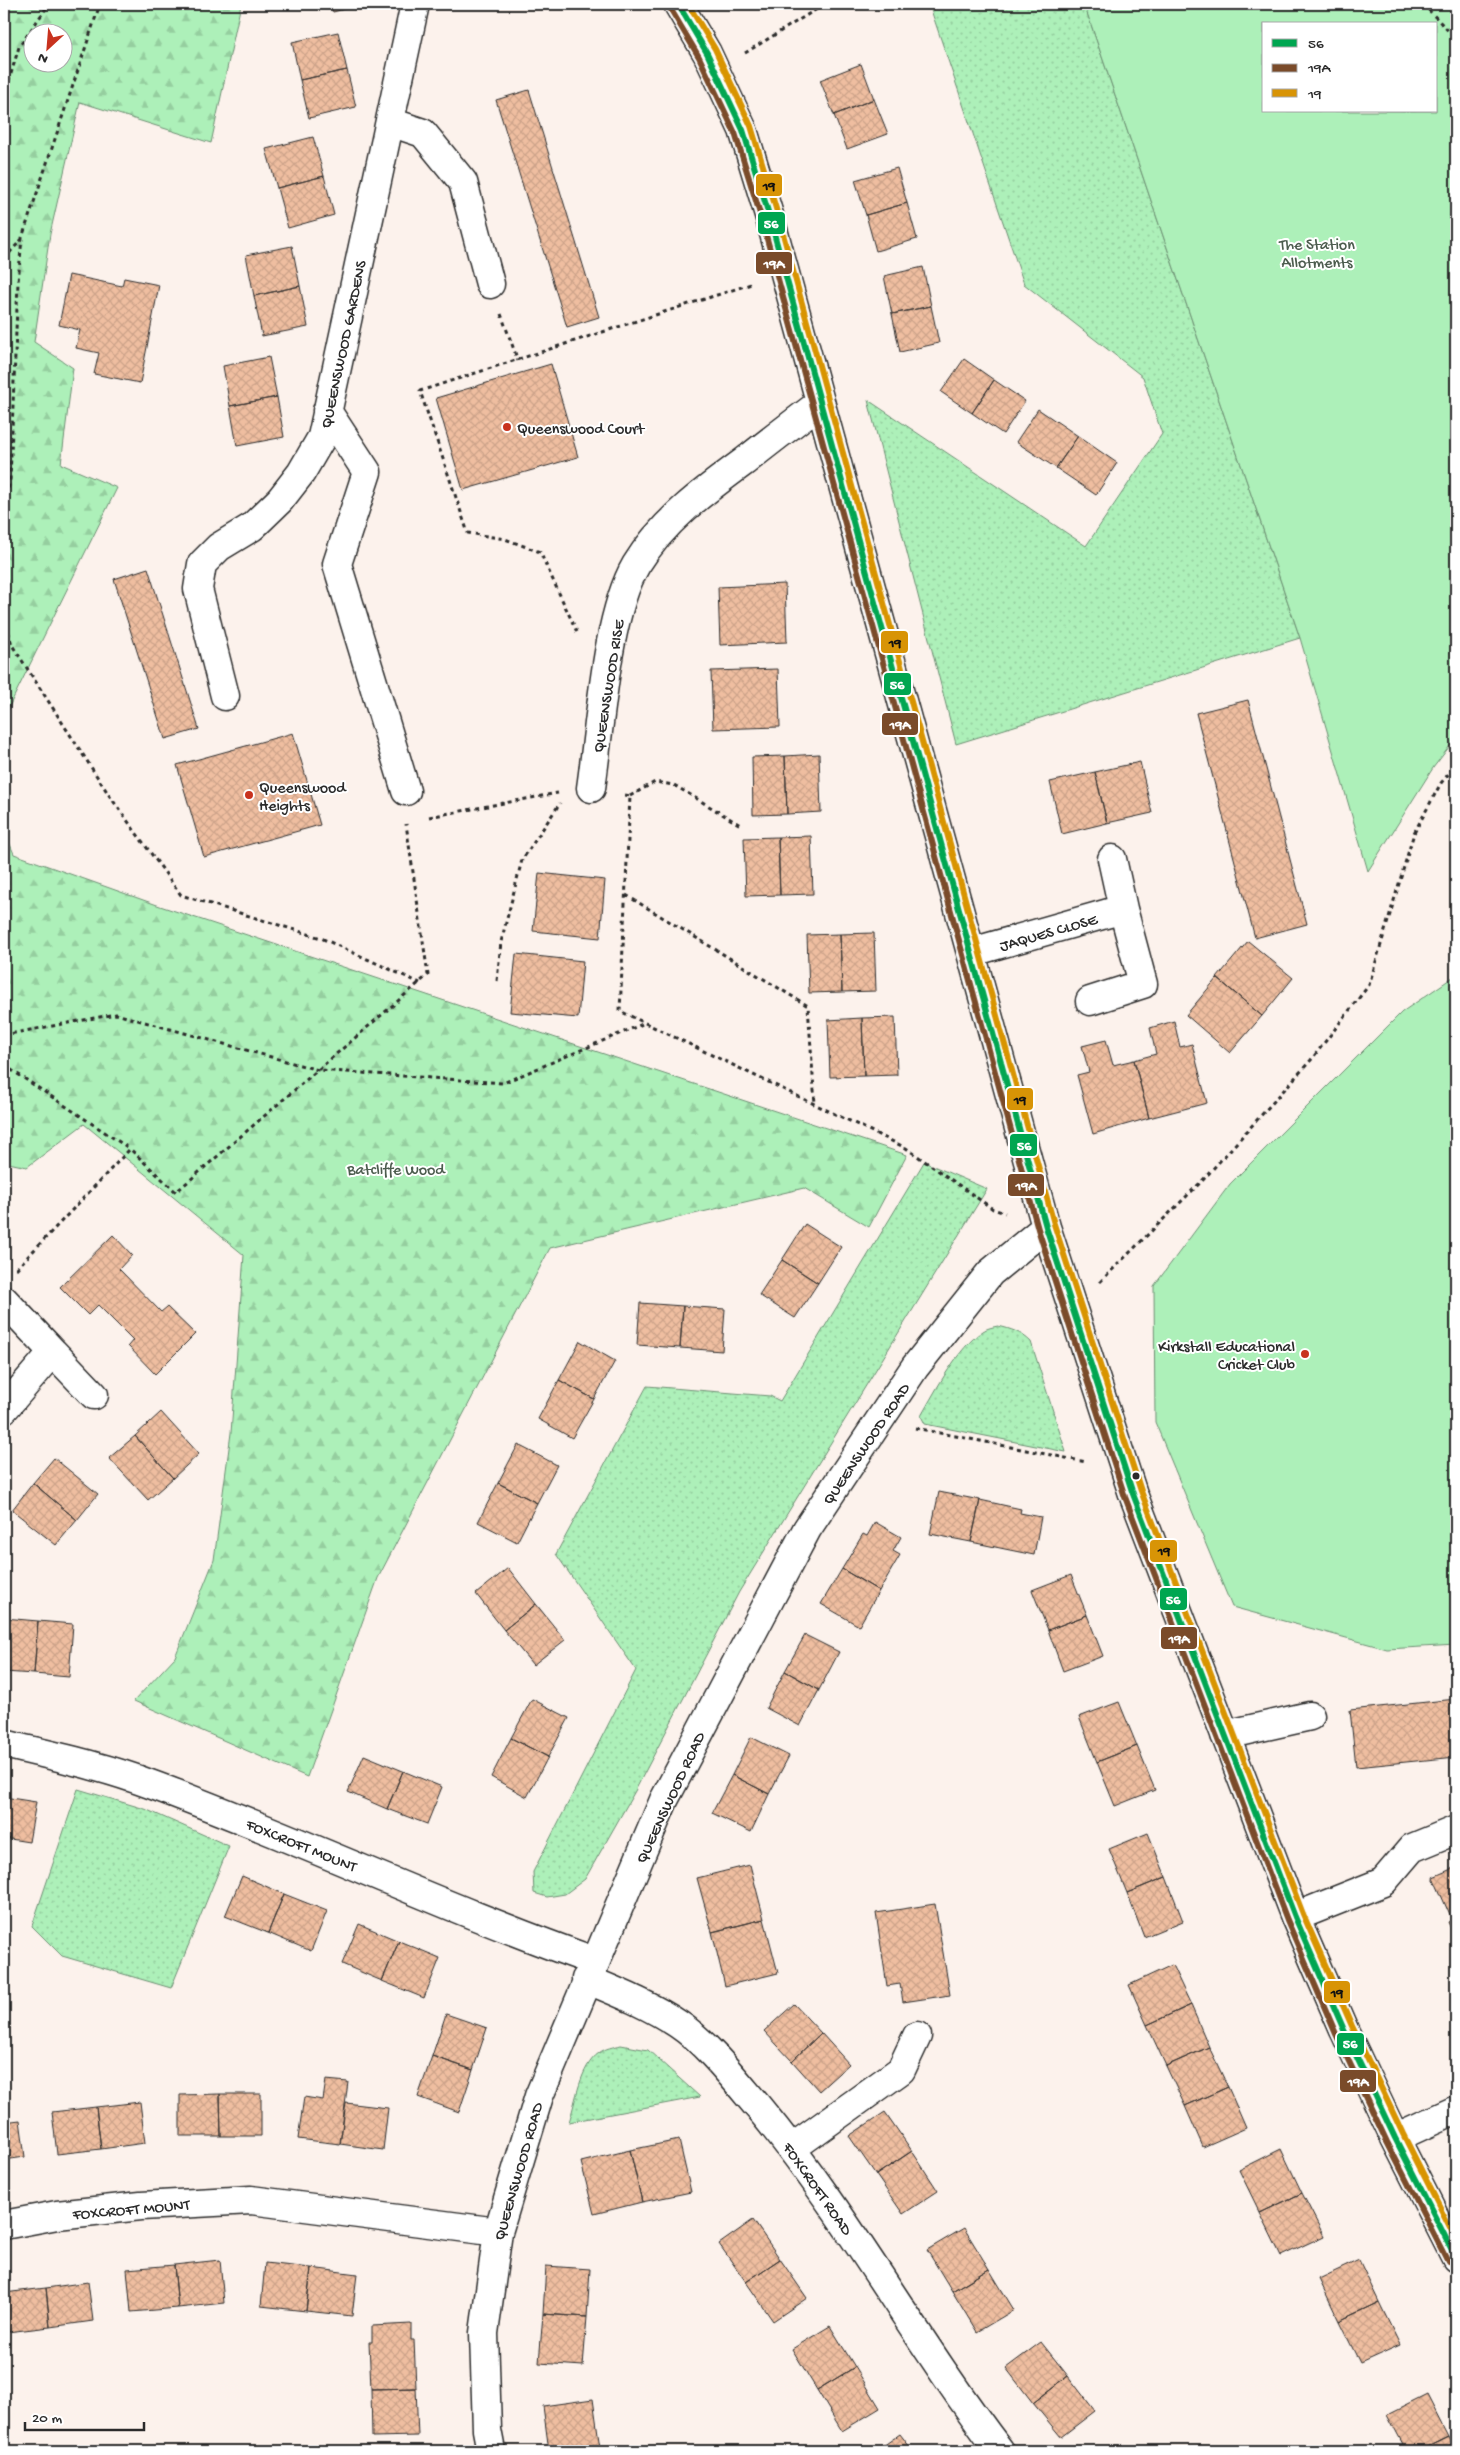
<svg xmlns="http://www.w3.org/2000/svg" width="1460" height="2455" viewBox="0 0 1460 2455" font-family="'Gochi Hand',sans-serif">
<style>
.grass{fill:url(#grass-dots);stroke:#6c8e72}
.forest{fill:url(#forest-firs);stroke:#6c8e72;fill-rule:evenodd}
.garden{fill:#adf0b9;stroke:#6c8e72;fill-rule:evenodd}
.building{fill:url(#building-cross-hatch);stroke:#2b2b2b}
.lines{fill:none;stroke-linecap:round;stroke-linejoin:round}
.minor-casing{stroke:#2b2b2b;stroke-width:31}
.path{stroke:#2b2b2b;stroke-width:3;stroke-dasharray:4 4;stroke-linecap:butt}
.minor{stroke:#fff;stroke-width:28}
.bus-1-casing{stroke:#fff;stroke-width:10}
.bus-2-casing{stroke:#fff;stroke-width:10}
.bus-3-casing{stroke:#fff;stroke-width:10}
.bus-1{stroke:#00a651;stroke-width:6}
.bus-2{stroke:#7a4b2a;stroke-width:6}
.bus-3{stroke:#d89406;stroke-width:6}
.poi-dot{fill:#c8321e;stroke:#fff;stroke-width:2}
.bus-dot{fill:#2b2b2b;stroke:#fff;stroke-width:2}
.labels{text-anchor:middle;stroke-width:4;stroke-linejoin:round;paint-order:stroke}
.park-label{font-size:16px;fill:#4c5c4e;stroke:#fff}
.street-label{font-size:16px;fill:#2b2b2b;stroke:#fff}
.poi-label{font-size:16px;fill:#2b2b2b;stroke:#fff;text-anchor:start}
.line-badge{stroke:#fff;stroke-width:2}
.badge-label{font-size:14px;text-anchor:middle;font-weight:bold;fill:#fff}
.pale-badge-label{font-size:14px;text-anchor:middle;font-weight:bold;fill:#111}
</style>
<defs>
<pattern id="grass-dots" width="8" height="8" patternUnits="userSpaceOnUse" patternTransform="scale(1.25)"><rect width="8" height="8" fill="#adf0b9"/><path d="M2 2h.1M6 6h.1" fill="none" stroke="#95ce9f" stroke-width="1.8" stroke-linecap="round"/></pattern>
<pattern id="forest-firs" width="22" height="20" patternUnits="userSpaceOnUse" patternTransform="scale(1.25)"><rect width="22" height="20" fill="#adf0b9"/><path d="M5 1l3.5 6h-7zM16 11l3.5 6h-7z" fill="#95ce9f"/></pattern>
<pattern id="building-cross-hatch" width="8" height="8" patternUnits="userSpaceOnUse" patternTransform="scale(1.25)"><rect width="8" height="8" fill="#efbea0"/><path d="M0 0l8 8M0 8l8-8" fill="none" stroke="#cda38a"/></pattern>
</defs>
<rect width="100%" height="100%" fill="#fcf2ec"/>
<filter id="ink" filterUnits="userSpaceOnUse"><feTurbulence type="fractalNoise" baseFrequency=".02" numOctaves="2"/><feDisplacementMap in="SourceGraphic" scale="10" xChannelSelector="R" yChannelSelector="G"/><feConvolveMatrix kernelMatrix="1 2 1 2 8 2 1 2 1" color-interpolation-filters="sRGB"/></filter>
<g filter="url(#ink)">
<path class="grass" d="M929 4H1084L1300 638 956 744 868 400 1086 546 1162 434 1143 377 1024 284Z
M924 1162 987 1189 739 1592 635 1791 585 1879 565 1894 547 1897 534 1893 533 1872 636 1670 556 1554 647 1386 770 1396 780 1401Z
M998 1326C1011 1329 1021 1332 1031 1342L1066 1452 925 1424 921 1416C936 1390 958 1347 983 1331 987 1328 993 1327 998 1326Z
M78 1789 145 1809 229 1846 171 1988 62 1956 32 1926Z
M621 2045 648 2050 700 2097 569 2122C576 2101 580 2066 599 2053 605 2048 614 2047 621 2045Z"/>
<path class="forest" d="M4 4H241L211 143 80 102 50 234 34 342 73 368 61 464 117 488 4 717ZM32 32H62V62H32Z
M4 830 14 854 160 906 907 1155 869 1227 804 1188 550 1248 378 1578 307 1777 134 1701 175 1657 214 1560 231 1433 244 1255 84 1124 27 1167 4 1162Z"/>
<path class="garden" d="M1084 4H1456V738L1433 768 1368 871 1300 638ZM1264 24H1436V111H1264Z
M1456 975V1645L1387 1649 1232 1607 1155 1422 1154 1286 1230 1184 1402 1012Z"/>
<path class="building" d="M330 4H363L333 12Z
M338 32 347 70 300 80 292 42Z
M861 64 874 99 834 115 820 80Z
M347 70 356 107 309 118 300 80Z
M529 90 599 317 567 327 496 100Z
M874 99 888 134 847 149 834 115Z
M313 137 324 176 277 188 266 149Z
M897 168 907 203 866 215 855 180Z
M324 176 334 215 288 228 277 188Z
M907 203 917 239 876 251 866 215Z
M292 246 300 286 254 296 246 255Z
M923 267 931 306 892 314 884 276Z
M69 275 122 286 124 278 159 285 140 383 94 374 99 353 76 348 80 330 59 325Z
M300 286 308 327 262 336 254 296Z
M931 306 939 343 900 352 892 314Z
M269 357 277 397 230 406 223 366Z
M964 359 994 380 972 413 941 392Z
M551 364 578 457 463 490 436 398Z
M994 380 1025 401 1003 434 972 413Z
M277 397 284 437 237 446 230 406Z
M1038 409 1078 436 1056 468 1016 442Z
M1078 436 1117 463 1096 495 1056 468Z
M148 568 199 729 165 739 114 579Z
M785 584 787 642 720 645 718 587Z
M778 669 780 727 713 729 711 671Z
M1248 700 1307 924 1255 938 1196 713Z
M293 733 320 825 204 857 177 765Z
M819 754 821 812 787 814 785 756Z
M785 756 787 814 753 815 752 757Z
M1140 762 1152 813 1107 823 1095 772Z
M1095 772 1107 823 1062 834 1050 782Z
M811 836 813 894 780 895 778 837Z
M778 837 780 895 746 896 744 838Z
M539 873 605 880 600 938 533 931Z
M874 933 876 991 842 992 840 934Z
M840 934 842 992 809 993 807 935Z
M1248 941 1293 978 1262 1016 1217 978Z
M516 954 583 961 578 1018 510 1012Z
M1217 978 1262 1016 1230 1053 1186 1015Z
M895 1017 897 1075 864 1076 862 1018Z
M862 1018 864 1076 830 1077 828 1020Z
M1174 1021 1180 1047 1192 1044 1207 1103 1149 1118 1134 1060 1156 1054 1150 1028Z
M1106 1040 1113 1065 1134 1060 1149 1118 1093 1134 1077 1075 1089 1072 1082 1046Z
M805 1224 841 1247 818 1283 782 1260Z
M113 1235 132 1255 119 1269 161 1312 167 1307 195 1334 155 1374 128 1346 133 1340 98 1305 88 1315 60 1287Z
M782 1260 818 1283 795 1318 759 1295Z
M640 1303 683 1306 680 1348 637 1345Z
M683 1306 725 1309 722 1351 680 1348Z
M580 1341 615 1361 594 1399 559 1380Z
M559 1380 594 1399 572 1438 538 1419Z
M161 1412 199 1454 173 1478 135 1436Z
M135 1436 173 1478 148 1500 109 1458Z
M518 1445 557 1465 537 1503 498 1483Z
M54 1458 98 1494 77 1520 33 1483Z
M33 1483 77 1520 56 1545 12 1510Z
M498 1483 537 1503 517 1542 478 1522Z
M939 1492 980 1500 971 1542 930 1534Z
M980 1500 1021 1509 1020 1513 1041 1517 1034 1555 971 1542Z
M875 1522 901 1537 893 1551 900 1555 879 1591 842 1569 863 1534 867 1536Z
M508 1568 536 1604 504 1630 476 1594Z
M842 1569 879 1591 859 1626 821 1604Z
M1071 1575 1087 1615 1048 1630 1032 1590Z
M536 1604 565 1640 533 1665 504 1630Z
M1087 1615 1103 1656 1063 1671 1048 1630Z
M4 1618 38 1621 34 1674 4 1672Z
M38 1621 73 1624 69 1677 34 1674Z
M805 1635 839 1652 819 1690 785 1671Z
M785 1671 819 1690 800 1726 766 1708Z
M532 1699 569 1718 548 1757 511 1738Z
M1456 1699V1757L1356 1767 1350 1710Z
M1119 1702 1137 1746 1097 1762 1079 1717Z
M751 1737 789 1756 769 1794 732 1775Z
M511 1738 548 1757 527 1797 491 1777Z
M1137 1746 1155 1790 1115 1806 1097 1762Z
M364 1755 403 1771 387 1809 348 1792Z
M403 1771 442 1787 427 1824 387 1809Z
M732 1775 769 1794 751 1832 712 1813Z
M4 1797 36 1802 29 1842 4 1838Z
M1148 1833 1166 1877 1127 1893 1109 1849Z
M750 1865 764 1919 712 1932 697 1878Z
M1456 1867V1940L1448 1922 1452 1920 1433 1877Z
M242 1876 284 1894 268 1933 225 1916Z
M1166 1877 1183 1921 1144 1937 1127 1893Z
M284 1894 327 1911 311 1951 268 1933Z
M935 1904 950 1995 903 2002 900 1984 887 1986 876 1913Z
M764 1919 778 1973 725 1986 712 1932Z
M359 1924 399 1941 382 1981 342 1964Z
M399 1941 440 1958 424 1998 382 1981Z
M1172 1965 1191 2005 1147 2025 1129 1985Z
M794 2004 821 2033 792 2061 764 2031Z
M1191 2005 1209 2047 1166 2066 1147 2025Z
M446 2014 487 2028 473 2070 432 2056Z
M821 2033 849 2064 819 2091 792 2061Z
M1209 2047 1228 2087 1185 2106 1166 2066Z
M432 2056 473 2070 459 2112 418 2097Z
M326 2080 348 2082 340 2144 298 2139 304 2097 323 2100Z
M1228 2087 1246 2128 1203 2147 1185 2106Z
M220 2094H261V2136H221Z
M220 2094 221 2136H180V2095Z
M140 2102 145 2143 101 2149 96 2107Z
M346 2103 388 2108 383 2150 340 2144Z
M96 2107 101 2149 57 2154 52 2112Z
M885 2112 912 2151 876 2175 849 2136Z
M20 2120 25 2157 4 2160V2122Z
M679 2140 691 2192 642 2202 630 2150Z
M1281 2149 1302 2193 1260 2213 1239 2170Z
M630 2150 642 2202 594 2214 581 2162Z
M912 2151 938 2191 903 2214 876 2175Z
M1302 2193 1324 2236 1281 2256 1260 2213Z
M753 2220 780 2259 746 2282 719 2244Z
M964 2228 989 2269 952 2291 927 2250Z
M780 2259 807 2298 773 2321 746 2282Z
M220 2260 224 2303 178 2308 174 2265Z
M1359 2260 1379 2302 1339 2321 1319 2279Z
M265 2263 311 2268 306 2311 261 2306Z
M174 2265 178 2308 131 2312 127 2269Z
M546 2266 590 2269 587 2317 543 2314Z
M311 2268 357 2274 352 2316 306 2311Z
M989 2269 1014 2310 977 2332 952 2291Z
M88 2282 93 2321 50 2327 46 2288Z
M46 2288 50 2327 7 2332 4 2293Z
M1379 2302 1400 2345 1360 2363 1339 2321Z
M543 2314 587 2317 583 2366 539 2363Z
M411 2324V2340H414L416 2388 371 2389 369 2342H372V2326Z
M830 2326 855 2367 817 2390 792 2349Z
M1041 2342 1068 2376 1033 2403 1006 2368Z
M855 2367 880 2408 842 2431 817 2390Z
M1068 2376 1095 2411 1061 2437 1033 2403Z
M416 2388 418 2436 372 2437 371 2389Z
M1427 2395 1448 2436 1417 2451H1406L1387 2415Z
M593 2399 600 2448 549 2451 543 2406Z
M900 2434 913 2451H876Z
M1448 2436 1456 2451H1417Z
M4 2444 16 2451H4Z
M600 2448 601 2451H574Z"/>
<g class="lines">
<g class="minor-casing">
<path id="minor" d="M678 4 707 53 743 130 769 215 1046 1227 1133 1494 1295 1917 1344 2030 1395 2138 1456 2258
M390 122 423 133 463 182 490 284
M327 411 367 472 337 564 406 791
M225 696 198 589 202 564 219 547 252 527 280 500 301 473 322 437 415 4
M591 788C600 727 606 616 636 565 663 521 704 491 745 461 770 441 795 422 820 403
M1112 859 1123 909
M972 952 1123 909 1143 984 1090 1001
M4 1300 53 1352
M4 1409 53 1352 94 1395
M1225 1735 1310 1716
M4 1744C53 1756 103 1766 150 1784 300 1839 444 1908 594 1961
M1295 1917 1383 1882 1412 1848 1456 1830
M586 1979C617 1992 650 2005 678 2024 707 2043 736 2081 759 2108 848 2215 915 2340 1000 2451
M1395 2138 1456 2110
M792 2148 901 2070 917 2036
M4 2225 57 2215 141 2206 251 2200 498 2232
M491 2451 487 2430 484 2333 498 2232 539 2096 664 1800 807 1529 915 1367 990 1273 1046 1227"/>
</g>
<path class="path" d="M1423 4 1456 39
M745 53 825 4
M4 97 19 47 49 4
M4 259 22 239
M501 314 518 361
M4 512 10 479 18 282 22 238 100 4
M4 616 12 645 111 798 181 895 321 938 420 983
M577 632 540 552 505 539 468 533 420 391 751 284
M625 795 630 796 620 1011 906 1148 993 1209 1005 1213
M630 796 655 782 674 785 742 826
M429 817 558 793
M626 895 808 1006 815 1104
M497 981 501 942 522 860 560 803
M4 1035 116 1014 318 1070 503 1083 645 1023
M4 1065 130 1149
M16 1269 130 1149 176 1192 428 975 406 824
M1100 1282 1202 1181 1311 1060 1369 985 1414 833 1441 783 1456 765
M915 1428 1086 1462"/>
<use href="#minor" class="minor"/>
<g class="bus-1-casing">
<path id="bus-1" d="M678 4 707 53 743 130 769 215 1046 1227 1133 1494 1295 1917 1344 2030 1395 2138 1456 2258"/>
</g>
<g class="bus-2-casing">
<path id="bus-2" d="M670 8 699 57 735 133 761 217 1038 1229 1125 1497 1287 1920 1336 2034 1387 2142 1448 2262"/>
</g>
<g class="bus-3-casing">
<path id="bus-3" d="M688 4 715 49 751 126 777 212 1054 1224 1141 1491 1303 1914 1352 2026 1403 2134 1456 2239"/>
</g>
<use href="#bus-1" class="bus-1"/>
<use href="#bus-2" class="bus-2"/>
<use href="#bus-3" class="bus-3"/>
</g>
</g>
<g class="poi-dot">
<circle cx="507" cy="427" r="5"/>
<circle cx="249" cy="795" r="5"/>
<circle cx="1305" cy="1354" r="5"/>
</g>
<circle class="bus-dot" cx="1136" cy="1476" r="4.5"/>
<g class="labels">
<g class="park-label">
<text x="1317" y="249">The Station<tspan x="1317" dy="18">Allotments</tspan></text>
<text x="396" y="1174">Batcliffe Wood</text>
</g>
<g class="street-label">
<text transform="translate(342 344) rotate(-78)" y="6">QUEENSWOOD GARDENS</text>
<text transform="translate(607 686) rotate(-81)" y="6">QUEENSWOOD RISE</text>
<text transform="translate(1048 931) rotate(-16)" y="6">JAQUES CLOSE</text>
<text transform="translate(865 1443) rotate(-56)" y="6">QUEENSWOOD ROAD</text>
<text transform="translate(669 1797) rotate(-65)" y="6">QUEENSWOOD ROAD</text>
<text transform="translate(302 1844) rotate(22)" y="6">FOXCROFT MOUNT</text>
<text transform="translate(517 2171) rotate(-74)" y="6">QUEENSWOOD ROAD</text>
<text transform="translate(819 2188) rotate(55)" y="6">FOXCROFT ROAD</text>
<text transform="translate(131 2208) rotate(-5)" y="6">FOXCROFT MOUNT</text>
</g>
<g class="poi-label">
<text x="517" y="433">Queenswood Court</text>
<text x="259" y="792">Queenswood<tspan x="259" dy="18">Heights</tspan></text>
<text x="1295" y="1351" text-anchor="end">Kirkstall Educational<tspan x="1295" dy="18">Cricket Club</tspan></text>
</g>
</g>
<g class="line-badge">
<rect x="755" y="173" width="28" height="24" rx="5" fill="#d89406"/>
<rect x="757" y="211" width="29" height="24" rx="5" fill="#00a651"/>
<rect x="755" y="251" width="38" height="24" rx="5" fill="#7a4b2a"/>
<rect x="880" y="630" width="29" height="24" rx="5" fill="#d89406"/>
<rect x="883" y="672" width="29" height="24" rx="5" fill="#00a651"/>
<rect x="881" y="712" width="38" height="24" rx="5" fill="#7a4b2a"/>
<rect x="1006" y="1087" width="28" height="24" rx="5" fill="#d89406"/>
<rect x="1009" y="1133" width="29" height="24" rx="5" fill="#00a651"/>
<rect x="1007" y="1173" width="38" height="24" rx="5" fill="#7a4b2a"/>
<rect x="1149" y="1539" width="29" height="24" rx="5" fill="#d89406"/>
<rect x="1159" y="1587" width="29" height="24" rx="5" fill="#00a651"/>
<rect x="1160" y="1626" width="38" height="24" rx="5" fill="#7a4b2a"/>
<rect x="1323" y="1980" width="28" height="24" rx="5" fill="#d89406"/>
<rect x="1336" y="2032" width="29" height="24" rx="5" fill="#00a651"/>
<rect x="1339" y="2069" width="38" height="24" rx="5" fill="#7a4b2a"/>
</g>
<g class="badge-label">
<text x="771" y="228">56</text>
<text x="774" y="268">19A</text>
<text x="897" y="689">56</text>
<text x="900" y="729">19A</text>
<text x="1024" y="1150">56</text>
<text x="1026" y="1190">19A</text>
<text x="1173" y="1604">56</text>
<text x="1179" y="1643">19A</text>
<text x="1350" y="2048">56</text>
<text x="1358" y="2086">19A</text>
</g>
<g class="pale-badge-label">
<text x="769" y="190">19</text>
<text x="895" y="647">19</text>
<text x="1020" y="1104">19</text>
<text x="1164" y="1555">19</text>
<text x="1337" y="1997">19</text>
</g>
<rect width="1460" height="2455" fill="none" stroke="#fff" stroke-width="20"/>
<rect x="10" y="10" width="1440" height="2435" fill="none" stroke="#2b2b2b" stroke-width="2" filter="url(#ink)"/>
<rect x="1262" y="22" width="175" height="90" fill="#ffffff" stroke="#aaaaaa"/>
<rect x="1272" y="39" width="25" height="8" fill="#00a651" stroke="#aaaaaa"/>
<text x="1308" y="48" font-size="15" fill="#2b2b2b">56</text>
<rect x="1272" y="64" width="25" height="8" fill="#7a4b2a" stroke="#aaaaaa"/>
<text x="1308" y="72" font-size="15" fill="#2b2b2b">19A</text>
<rect x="1272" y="89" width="25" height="8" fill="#d89406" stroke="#aaaaaa"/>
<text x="1308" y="98" font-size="15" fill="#2b2b2b">19</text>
<g transform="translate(48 48) rotate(206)"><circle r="24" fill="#ffffff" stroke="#aaaaaa"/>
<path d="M0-4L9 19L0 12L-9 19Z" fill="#c8321e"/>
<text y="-8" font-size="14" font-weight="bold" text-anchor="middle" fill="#2b2b2b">N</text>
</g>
<path d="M25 2422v8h119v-8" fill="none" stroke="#2b2b2b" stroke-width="2.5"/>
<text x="32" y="2422" font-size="15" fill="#2b2b2b" stroke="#ffffff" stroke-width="4" paint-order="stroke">20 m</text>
</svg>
